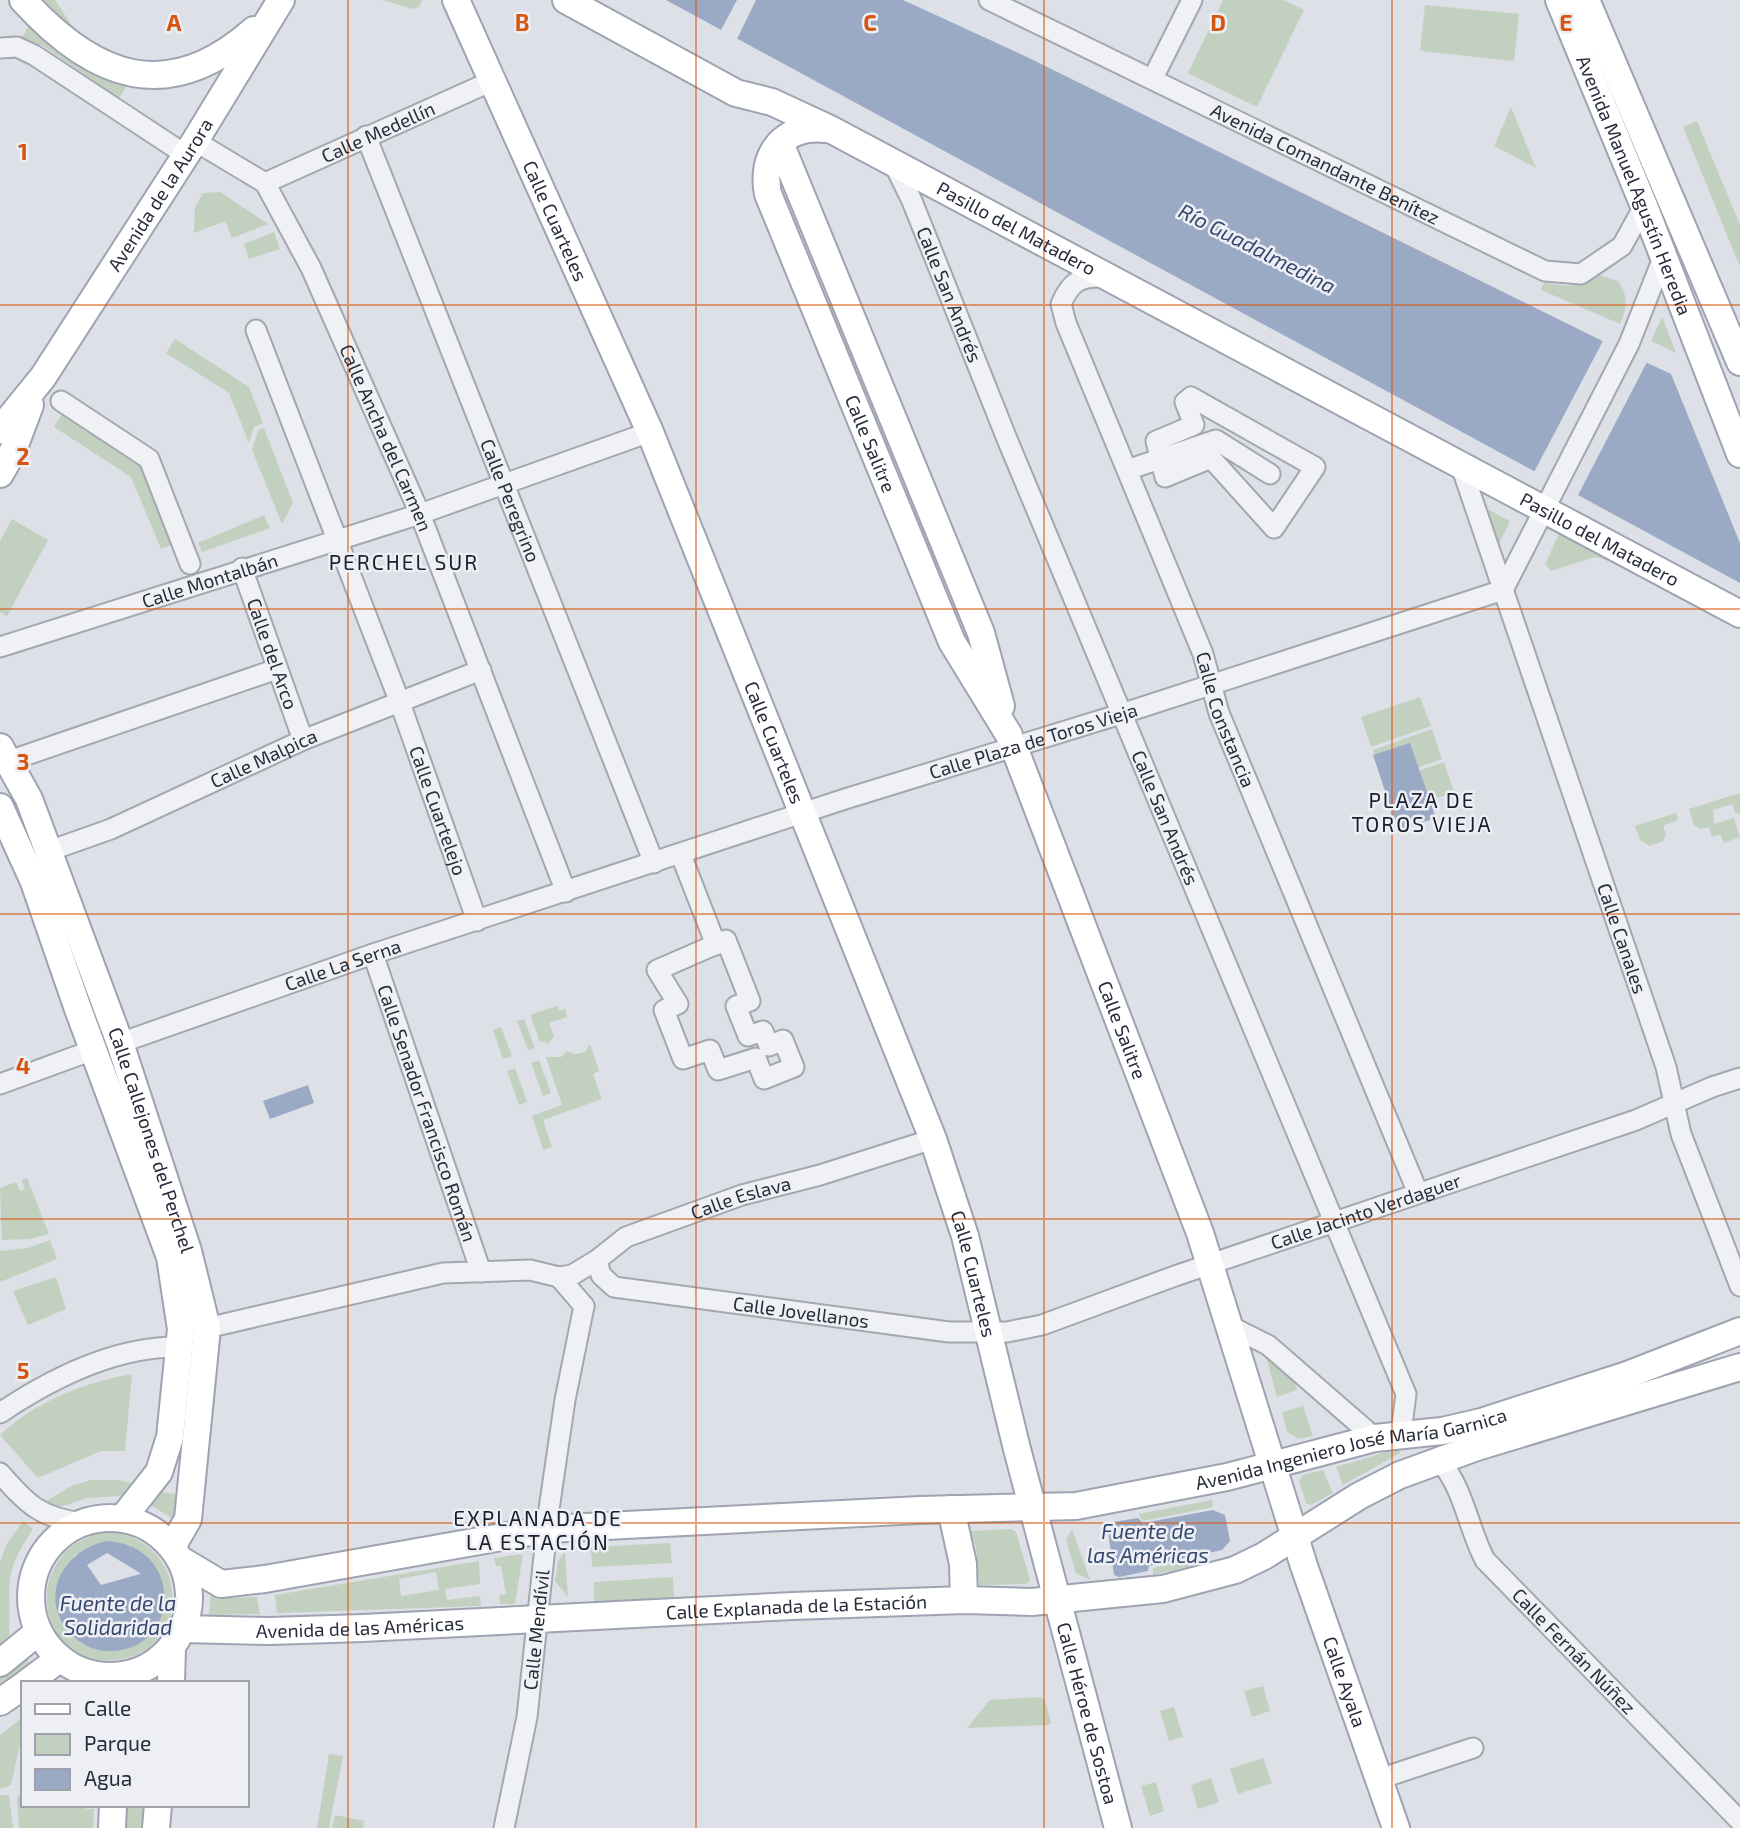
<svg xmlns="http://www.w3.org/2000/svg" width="1740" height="1828" viewBox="0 0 1740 1828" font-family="'Exo 2',sans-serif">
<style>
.green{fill:#c2d0bf;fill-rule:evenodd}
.water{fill:#9aaac5;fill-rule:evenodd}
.pier{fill:#dee0e7}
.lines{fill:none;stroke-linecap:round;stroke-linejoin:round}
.minor-casing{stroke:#a4a7b0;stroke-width:23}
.major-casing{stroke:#9ea3b2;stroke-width:30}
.minor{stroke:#f0f1f5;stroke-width:19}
.major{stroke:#fff;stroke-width:26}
.grid{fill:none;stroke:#d55511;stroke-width:2;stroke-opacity:0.55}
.labels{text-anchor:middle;stroke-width:5;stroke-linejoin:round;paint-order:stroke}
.street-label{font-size:19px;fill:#282d3c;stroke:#edeff4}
.water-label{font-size:21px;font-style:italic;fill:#34486e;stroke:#edeff4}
.neighbourhood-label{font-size:21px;letter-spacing:2px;fill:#1a1e2d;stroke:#edeff4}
.grid-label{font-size:23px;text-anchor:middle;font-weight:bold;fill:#d55511;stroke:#edeff4;stroke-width:5;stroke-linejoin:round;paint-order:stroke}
</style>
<rect width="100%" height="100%" fill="#dee0e7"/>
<path class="green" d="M39 0H55L72 26Z
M383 0H422L419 7 413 9Z
M1223 0H1283L1304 10 1257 107 1188 73Z
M1425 5 1519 14 1514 61 1420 51Z
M31 23 129 82 119 98 43 46 22 37Z
M1511 107 1536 168 1494 146Z
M1697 121 1740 225V267L1683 127Z
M220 192 268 224 232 238 225 221 194 233 195 207 203 193Z
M274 232 280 249 249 259 244 244Z
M1598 275 1618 281C1629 297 1627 307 1620 324L1541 290 1544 283 1568 286Z
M826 295 897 462 888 466 816 299Z
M1662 317 1676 353 1651 341Z
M175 339 249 387 263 423 254 427 249 443 229 393 166 353Z
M63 412 145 466 178 542 161 549 131 477 54 427Z
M264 428 293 503 282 524 252 450 258 430Z
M907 483 941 565 932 569 897 487Z
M1489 510 1510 521 1499 544 1487 512Z
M264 515 270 528 202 552 198 543Z
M12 519 48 540 7 616 0 612V541Z
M1559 534 1582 541 1616 563 1595 557 1551 571 1545 564Z
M1420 697 1431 726 1371 747 1361 717Z
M1432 729 1442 759 1383 780 1373 750Z
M1444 762 1454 792 1395 813 1384 783Z
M1740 793V815L1735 812 1732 804 1713 810 1714 824 1734 818 1740 837 1724 843 1720 834 1712 837 1709 827 1701 829 1694 825 1689 809Z
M1676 813 1678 820 1663 826 1666 835 1663 841 1650 846 1640 840 1635 826Z
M557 1006 559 1010 565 1009 567 1017 549 1023 554 1036 547 1045 545 1041 540 1042 530 1015Z
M524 1019 535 1048 528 1050 517 1021Z
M501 1027 512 1056 503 1059 493 1030Z
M590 1044 599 1071 593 1074 602 1099 543 1120 552 1147 543 1150 532 1116 562 1105 546 1057H561L567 1051 575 1054 585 1052Z
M539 1060 551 1093 543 1096 531 1063Z
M515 1068 527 1102 519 1105 507 1071Z
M27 1178 49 1234 29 1239 2 1240 0 1188 16 1182 20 1191 25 1190 22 1180Z
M50 1240 57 1259 0 1282V1251L28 1248Z
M56 1277 66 1309 28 1325 13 1291Z
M1270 1357 1291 1371 1297 1390 1277 1397 1267 1360Z
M132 1374 125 1451H101L38 1478 0 1435C35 1402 85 1382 132 1374Z
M1303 1406 1313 1436 1298 1439 1287 1432 1282 1412Z
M1399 1448 1400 1453 1343 1485 1336 1467Z
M1323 1470 1333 1493 1311 1505 1306 1503 1299 1481 1303 1475Z
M91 1480H119L140 1485 123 1496 87 1498 54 1509 40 1505 71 1486Z
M162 1492 180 1495 176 1521 151 1505Z
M1212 1500 1213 1507 1143 1521 1138 1514Z
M23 1521 33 1529C0 1579 12 1582 9 1636L0 1645V1562L6 1545Z
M1011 1529 1016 1532 1030 1580 1027 1584 979 1585 976 1547 970 1531Z
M1072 1529 1090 1580 1076 1573 1066 1540Z
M106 1532C190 1536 196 1651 116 1660 34 1669 18 1548 106 1532ZM131 1545 162 1615 128 1648 73 1555Z
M670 1543 672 1563 592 1567 591 1547Z
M565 1552 568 1597 555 1581 558 1561Z
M523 1554 515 1604H500L499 1595 506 1594 501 1566H496L494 1558Z
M1190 1560 1192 1566 1153 1575V1568Z
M479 1561 480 1584 445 1589 447 1600 480 1596 481 1606 277 1613 275 1595ZM436 1572 439 1590 401 1596 399 1579Z
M673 1577 674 1598 594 1602V1582Z
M211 1593 233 1598 257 1597 260 1614 209 1615Z
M26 1658 31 1664 0 1685V1678Z
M1263 1686 1270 1711 1252 1717 1244 1691Z
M1041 1697 1045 1700 1051 1723 1048 1725 967 1728 990 1700Z
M1174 1707 1183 1737 1169 1741 1160 1711Z
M23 1717V1731L11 1785 0 1789V1735Z
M329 1754 343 1756 329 1828H317Z
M1263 1758 1272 1783 1238 1794 1230 1769Z
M1211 1778 1219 1802 1198 1809 1191 1785Z
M1156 1782 1164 1811 1150 1816 1141 1786Z
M23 1791V1805H86V1809H94L93 1828H19L17 1797Z
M0 1795H9L13 1828H0Z
M125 1805H144L141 1828H124Z
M335 1815 364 1821 363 1828H332Z"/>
<path class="water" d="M666 0H903L1027 57 1647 363 1740 405V583Z
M1410 743 1436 818 1398 830 1373 755Z
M308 1085 314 1103 270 1119 263 1101Z
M1213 1510 1225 1515 1230 1541 1222 1550 1149 1566 1148 1571 1119 1577 1114 1575 1107 1523 1138 1518 1143 1523Z
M107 1541C186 1546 181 1653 108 1651 94 1651 80 1644 70 1633 37 1597 64 1549 107 1541ZM107 1553 140 1573V1574L101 1585 87 1565Z"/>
<path class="pier" d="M737 0H756L736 41 720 32Z
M1605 337 1648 360 1576 499 1532 476Z
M1669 369 1740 401V543Z"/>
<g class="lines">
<g class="minor-casing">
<g id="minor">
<path id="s1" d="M989 0 1545 271 1581 274 1622 246 1644 206"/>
<path d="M0 48 17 47 34 55 186 155"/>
<path d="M1153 78 1192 0"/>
<path id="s2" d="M366 136 654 863"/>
<path id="s3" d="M195 141 265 183 311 268 420 514 566 892"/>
<path id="s4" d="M893 162 912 201 1007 439 1406 1394 1402 1425 1396 1435"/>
<path id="s5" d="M265 183 492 81"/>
<path id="s6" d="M1105 277C1080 276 1071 281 1061 304L1066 323 1203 654 1219 713 1418 1193"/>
<path id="s7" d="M256 330 399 700 477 921"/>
<path d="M1191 397 1315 467 1274 528 1211 458 1165 477 1156 441 1194 425 1185 402Z"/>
<path d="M61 401 149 459 190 564"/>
<path id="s8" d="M1461 466 1666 1067 1681 1134 1740 1286"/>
<path d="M1127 470 1216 440 1270 474"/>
<path id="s9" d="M242 568 303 740"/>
<path d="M1503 590 1629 344 1663 258"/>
<path id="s10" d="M0 647 420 514 650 432"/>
<path d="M9 761 277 669"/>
<path id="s11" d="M49 851 111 829 303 740 481 670"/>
<path d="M681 855 716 945"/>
<path d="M726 940 750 1001 736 1006 748 1036 763 1031 769 1046 783 1040 794 1067 764 1079 756 1058 718 1070 710 1050 683 1059 664 1010 678 1004 657 970Z"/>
<path id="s12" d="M373 954 481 1272"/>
<path id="s13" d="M120 1043 373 954 845 799 1124 713 1503 590"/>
<path d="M0 1084 93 1050"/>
<path id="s14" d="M597 1260 601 1275 614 1287 949 1332H1007L1042 1325 1175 1276 1636 1120 1712 1087 1740 1078"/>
<path d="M559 1277 584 1306"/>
<path d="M1230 1326 1268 1345 1375 1438"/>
<path id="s15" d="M207 1328 443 1273 530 1270 559 1277 572 1275 597 1260 626 1237 742 1195 820 1175 933 1139"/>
<path d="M0 1413C52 1378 115 1346 180 1347"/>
<path id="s16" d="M1439 1460C1464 1488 1468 1528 1485 1560L1740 1821"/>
<path d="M0 1473C27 1504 40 1518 83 1523"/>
<path d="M1379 1779 1473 1748"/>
<path id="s17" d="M504 1828 527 1717 549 1509 565 1400 584 1306"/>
</g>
</g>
<g class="major-casing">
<g id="major">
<path d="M23 0C95 79 168 106 254 30"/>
<path id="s18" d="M456 0 650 432 933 1139 965 1236 1017 1449 1118 1828"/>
<path id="s19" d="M566 0 736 93 772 102 830 129 1740 614"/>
<path id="s20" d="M1559 0 1644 206 1740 454"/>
<path d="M1586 0 1740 362"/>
<path id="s21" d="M825 129C784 125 760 154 768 194L952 642 1009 735"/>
<path d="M780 143 981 633 1001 706"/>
<path id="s22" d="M0 430 43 377 195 141 281 0"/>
<path d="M0 474 12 453 30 405"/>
<path id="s23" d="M0 747 29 799 120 1043 188 1251 207 1328 188 1519 172 1547"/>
<path id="s24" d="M1014 747 1200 1233 1304 1566 1396 1828"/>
<path d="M0 807 34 882 78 1009 170 1257 181 1329 170 1437 159 1472 122 1519"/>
<path d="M951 1509 963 1564 964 1600"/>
<circle cx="110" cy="1597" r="79"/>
<path id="s25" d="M181 1560 221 1584 265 1579 547 1529 920 1510 1076 1506 1227 1477 1375 1438 1442 1431 1481 1422 1627 1375 1740 1331"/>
<path id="s26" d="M183 1629 270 1631 363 1628 793 1606 964 1600 1032 1602 1163 1589 1235 1570 1264 1556 1359 1496 1400 1475 1477 1447 1740 1367"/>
<path d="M0 1663 38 1632"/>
<path d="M27 1683 59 1659"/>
<path d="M171 1683 172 1648"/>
<path d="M0 1702 23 1686"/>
<path d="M112 1828 113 1805"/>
<path d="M156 1828 158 1805"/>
</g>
</g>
<use href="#minor" class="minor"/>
<use href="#major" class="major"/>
</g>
<path class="grid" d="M348 0V1828M696 0V1828M1044 0V1828M1392 0V1828M0 305H1740M0 609H1740M0 914H1740M0 1219H1740M0 1523H1740"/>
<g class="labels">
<g class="street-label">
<text dy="7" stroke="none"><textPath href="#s5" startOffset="124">Calle Medellín</textPath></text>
<text dy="7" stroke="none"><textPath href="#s1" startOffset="374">Avenida Comandante Benítez</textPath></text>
<text dy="7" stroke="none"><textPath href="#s20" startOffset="200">Avenida Manuel Agustín Heredia</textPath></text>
<text dy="7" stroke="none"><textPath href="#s22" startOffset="285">Avenida de la Aurora</textPath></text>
<text dy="7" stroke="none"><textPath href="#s18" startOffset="242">Calle Cuarteles</textPath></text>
<text dy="7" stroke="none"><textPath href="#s19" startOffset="506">Pasillo del Matadero</textPath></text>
<text dy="7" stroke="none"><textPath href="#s4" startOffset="144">Calle San Andrés</textPath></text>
<text dy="7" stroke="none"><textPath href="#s3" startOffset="364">Calle Ancha del Carmen</textPath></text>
<text dy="7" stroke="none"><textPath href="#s21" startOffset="373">Calle Salitre</textPath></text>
<text dy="7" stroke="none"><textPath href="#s2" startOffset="392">Calle Peregrino</textPath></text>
<text dy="7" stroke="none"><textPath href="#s19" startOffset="1167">Pasillo del Matadero</textPath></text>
<text dy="7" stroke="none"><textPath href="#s10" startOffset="220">Calle Montalbán</textPath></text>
<text dy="7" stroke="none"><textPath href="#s9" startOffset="91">Calle del Arco</textPath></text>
<text dy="7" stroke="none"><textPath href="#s6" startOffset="504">Calle Constancia</textPath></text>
<text dy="7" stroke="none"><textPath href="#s13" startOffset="962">Calle Plaza de Toros Vieja</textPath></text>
<text dy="7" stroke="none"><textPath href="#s18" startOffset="808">Calle Cuarteles</textPath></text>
<text dy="7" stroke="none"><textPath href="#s11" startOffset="234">Calle Malpica</textPath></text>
<text dy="7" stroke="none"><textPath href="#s7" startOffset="514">Calle Cuartelejo</textPath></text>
<text dy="7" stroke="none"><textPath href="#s4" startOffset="710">Calle San Andrés</textPath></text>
<text dy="7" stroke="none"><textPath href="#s8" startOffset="499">Calle Canales</textPath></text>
<text dy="7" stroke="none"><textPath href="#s13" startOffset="236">Calle La Serna</textPath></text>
<text dy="7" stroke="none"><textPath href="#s24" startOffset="303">Calle Salitre</textPath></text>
<text dy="7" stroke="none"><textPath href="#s12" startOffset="168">Calle Senador Francisco Román</textPath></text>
<text dy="7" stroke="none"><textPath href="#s23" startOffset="422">Calle Callejones del Perchel</textPath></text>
<text dy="7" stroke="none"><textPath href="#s15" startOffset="560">Calle Eslava</textPath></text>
<text dy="7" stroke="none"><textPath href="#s14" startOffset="808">Calle Jacinto Verdaguer</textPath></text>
<text dy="7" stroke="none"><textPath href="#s18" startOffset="1376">Calle Cuarteles</textPath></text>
<text dy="7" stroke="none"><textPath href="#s14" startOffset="222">Calle Jovellanos</textPath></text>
<text dy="7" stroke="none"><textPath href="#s25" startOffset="1188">Avenida Ingeniero José María Garnica</textPath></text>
<text dy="7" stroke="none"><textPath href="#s26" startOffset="614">Calle Explanada de la Estación</textPath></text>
<text dy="7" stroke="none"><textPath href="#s26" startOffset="177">Avenida de las Américas</textPath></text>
<text dy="7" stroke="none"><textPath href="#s17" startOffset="201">Calle Mendívil</textPath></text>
<text dy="7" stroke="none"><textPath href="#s16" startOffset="238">Calle Fernán Núñez</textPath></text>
<text dy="7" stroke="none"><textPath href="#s24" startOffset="992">Calle Ayala</textPath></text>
<text dy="7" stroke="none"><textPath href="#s18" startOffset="1830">Calle Héroe de Sostoa</textPath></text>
</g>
<g class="water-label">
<text transform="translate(1257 249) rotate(27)" y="7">Río Guadalmedina</text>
<text x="1148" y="1539">Fuente de<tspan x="1148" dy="24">las Américas</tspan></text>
<text x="118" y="1611">Fuente de la<tspan x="118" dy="24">Solidaridad</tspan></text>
</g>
<g class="neighbourhood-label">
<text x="404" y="570">PERCHEL SUR</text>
<text x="1422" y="808">PLAZA DE<tspan x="1422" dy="24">TOROS VIEJA</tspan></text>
<text x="538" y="1526">EXPLANADA DE<tspan x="538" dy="24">LA ESTACIÓN</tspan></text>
</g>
</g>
<g class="grid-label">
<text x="174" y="31">A</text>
<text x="522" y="31">B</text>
<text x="870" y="31">C</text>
<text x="1218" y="31">D</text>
<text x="1566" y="31">E</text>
<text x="23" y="160">1</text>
<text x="23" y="465">2</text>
<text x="23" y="770">3</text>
<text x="23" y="1074">4</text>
<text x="23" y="1379">5</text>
</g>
<rect x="21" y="1681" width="228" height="126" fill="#edeff4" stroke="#9ea1aa" stroke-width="2"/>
<rect x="35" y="1704" width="35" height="10" fill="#ffffff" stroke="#9ea1aa" stroke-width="2"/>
<text x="84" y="1716" font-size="21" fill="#282d3c">Calle</text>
<rect x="35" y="1734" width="35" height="21" fill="#c2d0bf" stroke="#9ea1aa" stroke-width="2"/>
<text x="84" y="1751" font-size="21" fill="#282d3c">Parque</text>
<rect x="35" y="1769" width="35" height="21" fill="#9aaac5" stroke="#9ea1aa" stroke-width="2"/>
<text x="84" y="1786" font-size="21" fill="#282d3c">Agua</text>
</svg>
